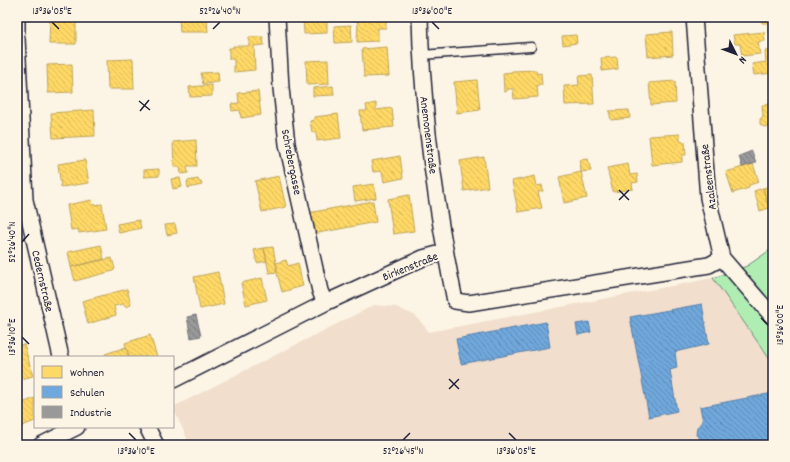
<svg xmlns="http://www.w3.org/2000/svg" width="790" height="462" viewBox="0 0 790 462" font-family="Dekko,sans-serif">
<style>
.built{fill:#f2decc}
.garden{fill:#b0edb3;stroke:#698877}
.homes{fill:url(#homes-back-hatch);stroke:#bda259}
.schools{fill:url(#schools-back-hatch);stroke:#5880ac}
.industry{fill:url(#industry-back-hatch);stroke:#75757d}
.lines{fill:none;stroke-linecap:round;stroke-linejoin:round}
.service-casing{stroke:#22223b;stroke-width:11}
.minor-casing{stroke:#22223b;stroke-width:18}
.service{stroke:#fcf5e5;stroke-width:8}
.minor{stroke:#fcf5e5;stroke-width:15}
.ticks{fill:none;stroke:#22223b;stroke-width:1.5}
.labels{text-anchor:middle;stroke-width:4;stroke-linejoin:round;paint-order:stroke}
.street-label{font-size:12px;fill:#22223b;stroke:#fcf5e5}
.neatline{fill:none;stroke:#22223b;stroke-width:1.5}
.ticks-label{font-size:10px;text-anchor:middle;fill:#22223b}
</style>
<defs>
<pattern id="homes-back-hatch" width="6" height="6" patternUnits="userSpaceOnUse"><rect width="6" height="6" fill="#ffd966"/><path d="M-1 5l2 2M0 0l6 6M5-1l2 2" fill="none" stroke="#daba59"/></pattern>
<pattern id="schools-back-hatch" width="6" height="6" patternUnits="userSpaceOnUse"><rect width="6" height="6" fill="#6fa8dc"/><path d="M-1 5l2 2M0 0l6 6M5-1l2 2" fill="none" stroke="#5b88b4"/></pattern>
<pattern id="industry-back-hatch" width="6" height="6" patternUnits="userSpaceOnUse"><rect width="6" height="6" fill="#999"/><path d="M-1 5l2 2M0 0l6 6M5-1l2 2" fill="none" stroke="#7c7c7e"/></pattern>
</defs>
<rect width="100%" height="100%" fill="#fcf5e5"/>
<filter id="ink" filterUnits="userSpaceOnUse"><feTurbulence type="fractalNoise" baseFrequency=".025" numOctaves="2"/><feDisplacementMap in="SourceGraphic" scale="8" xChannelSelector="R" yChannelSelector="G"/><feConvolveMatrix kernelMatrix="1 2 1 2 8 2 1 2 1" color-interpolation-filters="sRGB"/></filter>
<g filter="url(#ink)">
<path class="built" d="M713 278 773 364V445H190L173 408V407L374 305 396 307 416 316 429 332Z"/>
<path class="garden" d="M773 248V364L713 278 747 266Z"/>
<path class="homes" d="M50 17H76V44H49Z
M97 17H137V20L97 18Z
M179 17H207L208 32H180Z
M303 17H327V33L304 34Z
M356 17H386V28H378V41L357 42 358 22 356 21Z
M455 17H479L480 20 455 21Z
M761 17H773V35H772V32H768V23H762Z
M351 25 352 42 335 43 334 26Z
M672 32 673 55 648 57 646 34Z
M764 32 765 41 758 42 760 54 742 56 740 44H735L733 35Z
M576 35 577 43 563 45 562 36Z
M249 37H263L264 45 254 46 255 70 234 72V59H229V48H233V46H249Z
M387 47 389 76 364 77 362 49Z
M773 50V73L754 75 752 64 766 62 765 51Z
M617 57 618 69 602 71 601 58Z
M133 59 134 89H108L107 60Z
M328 60 329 84 307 85 306 61Z
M72 64 73 92 48 93 47 65Z
M536 70 537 74 541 73 542 85H537L538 97 514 99 513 89H507V91L504 92 503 73 512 72V71Z
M218 72 219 82 203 84 201 73Z
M592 75 594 104 565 105 564 86 579 85 578 76Z
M477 80 480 110 457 113 454 82Z
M675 81 676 103 651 105 649 83Z
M212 85V96L190 97 189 87Z
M333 86 334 95 313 96V88Z
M258 91 261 115 241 118 240 110 232 111 231 104 239 103 238 93Z
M376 103V110L392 108 394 127 362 130 360 111H367L366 105Z
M773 104V126L764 127 760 124V119L763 116 762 105Z
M94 110 95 136 53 138 51 113Z
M629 110 630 118 611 120 609 111Z
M338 114 341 138 317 141 316 132H312L310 121 314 120V117Z
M680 134V141L685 142 686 155H682V162L652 165 649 136Z
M196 140 197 166H187L188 173 181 174 180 167H174L173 142Z
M400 156 403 178 384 182 382 171 373 172 371 161Z
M484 157 488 187 464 191 460 161Z
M588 159 591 171 581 172 580 160Z
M85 160 89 183 61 187 58 164Z
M628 164 630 175 637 174 638 182 632 183 633 189 613 192 607 168Z
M753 164 759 182 749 185V188L733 193 726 172Z
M159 169V176L144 177V170Z
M581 172 587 198 564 203 559 177Z
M279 176 286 207 262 212 255 181Z
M535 176 537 186 542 185 543 191 538 192 542 208 518 212 512 181Z
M180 178 182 187 173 189 171 179Z
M198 179 199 182H201L202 185 188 188 187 181Z
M374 184 376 198 355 201 353 187Z
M773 186V211H770L763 188Z
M763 188 769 208 760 211 754 191Z
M409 195 414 231 393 234 388 199Z
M92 200 93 205 102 204 106 229 79 233 78 229 71 230 67 205Z
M373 201 376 222 313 234 308 213Z
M139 220 141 228 119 233 117 224Z
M175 224 177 233 167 235 165 225Z
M101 245 104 259 71 267 68 252Z
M273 247 277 269H276L277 272 269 273 264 248Z
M264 248 267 261 257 263 254 250Z
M112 258 115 269 113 271 75 281 71 267Z
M286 260 288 266 298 263 303 286 282 292 276 269H277L276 263Z
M218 272 224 304 200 309 194 277Z
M262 278 267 300 246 305 241 283Z
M127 289 131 305 125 307 124 304 114 306 116 315 88 324 82 301Z
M17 317 22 334 17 335Z
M150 335 157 357H129L125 343Z
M24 344 33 376 17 380V346Z
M126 347 129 357H106L105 354Z
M35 398V421L17 428V405Z"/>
<path class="schools" d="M702 304 709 344 675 352 677 368 670 370 677 411 649 417 630 317Z
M546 322 550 347 461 364 456 339Z
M589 322 591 332 578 335 576 324Z
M773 393V445H707L706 440H702L696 435 697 427 703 422 700 407Z"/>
<path class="industry" d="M752 151 756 163 742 167 739 156Z
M196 315 201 336 191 338 187 317Z"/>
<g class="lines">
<g class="service-casing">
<path id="service" d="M421 55 531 47"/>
</g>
<g class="minor-casing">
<path id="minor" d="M277 17 281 88 287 144 320 291 325 303
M420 17C422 112 436 208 455 301L469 303 709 265 722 258
M694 17 708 198 722 258 773 317
M17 31V17
M17 38 25 200 61 357
M173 380 325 303 423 258 445 252
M147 427 156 445
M41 445 77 427"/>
</g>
<use href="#service" class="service"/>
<use href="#minor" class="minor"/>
</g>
</g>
<path class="ticks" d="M52 22 59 29M432 22 439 29M213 29 220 22M139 101 150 110M140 111 149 100M619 190 629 200M619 200 629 190M22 242 29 234M761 318 768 325M22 337 29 344M449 379 459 389M449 389 459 379M129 433 136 440M509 433 516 440M403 440 410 433"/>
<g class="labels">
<g class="street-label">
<text transform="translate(429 135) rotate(83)" y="4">Anemonenstraße</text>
<text transform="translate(292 162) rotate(79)" y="4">Schrebergasse</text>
<text transform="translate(708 177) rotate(-97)" y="4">Azaleenstraße</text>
<text transform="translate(410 266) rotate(-22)" y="4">Birkenstraße</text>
<text transform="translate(43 281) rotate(77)" y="4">Cedernstraße</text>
</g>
</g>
<rect width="790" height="462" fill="none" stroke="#fcf5e5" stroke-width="44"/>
<rect x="34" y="356" width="140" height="72" fill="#fcf5e5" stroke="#a5a1a1"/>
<rect x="42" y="366" width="20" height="12" fill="#ffd966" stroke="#a5a1a1"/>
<text x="70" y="376" font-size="12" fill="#22223b">Wohnen</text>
<rect x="42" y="386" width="20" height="12" fill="#6fa8dc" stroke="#a5a1a1"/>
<text x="70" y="396" font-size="12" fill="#22223b">Schulen</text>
<rect x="42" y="406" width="20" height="12" fill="#999999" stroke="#a5a1a1"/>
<text x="70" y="416" font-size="12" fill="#22223b">Industrie</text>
<g transform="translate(736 54) rotate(132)" stroke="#fcf5e5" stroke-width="3" paint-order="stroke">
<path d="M0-3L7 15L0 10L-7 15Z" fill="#22223b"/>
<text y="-6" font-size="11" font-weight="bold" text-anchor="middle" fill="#22223b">N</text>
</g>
<rect x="22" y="22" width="746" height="418" class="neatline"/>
<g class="ticks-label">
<text x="52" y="14">13°36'05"E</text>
<text x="220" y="14">52°26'40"N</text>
<text x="432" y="14">13°36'00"E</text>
<text transform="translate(11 242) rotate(-90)" y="4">52°26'40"N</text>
<text transform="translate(779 325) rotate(-90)" y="4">13°36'00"E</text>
<text transform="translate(11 337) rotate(-90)" y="4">13°36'10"E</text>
<text x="136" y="454">13°36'10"E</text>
<text x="403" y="454">52°26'45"N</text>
<text x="516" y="454">13°36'05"E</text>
</g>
</svg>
